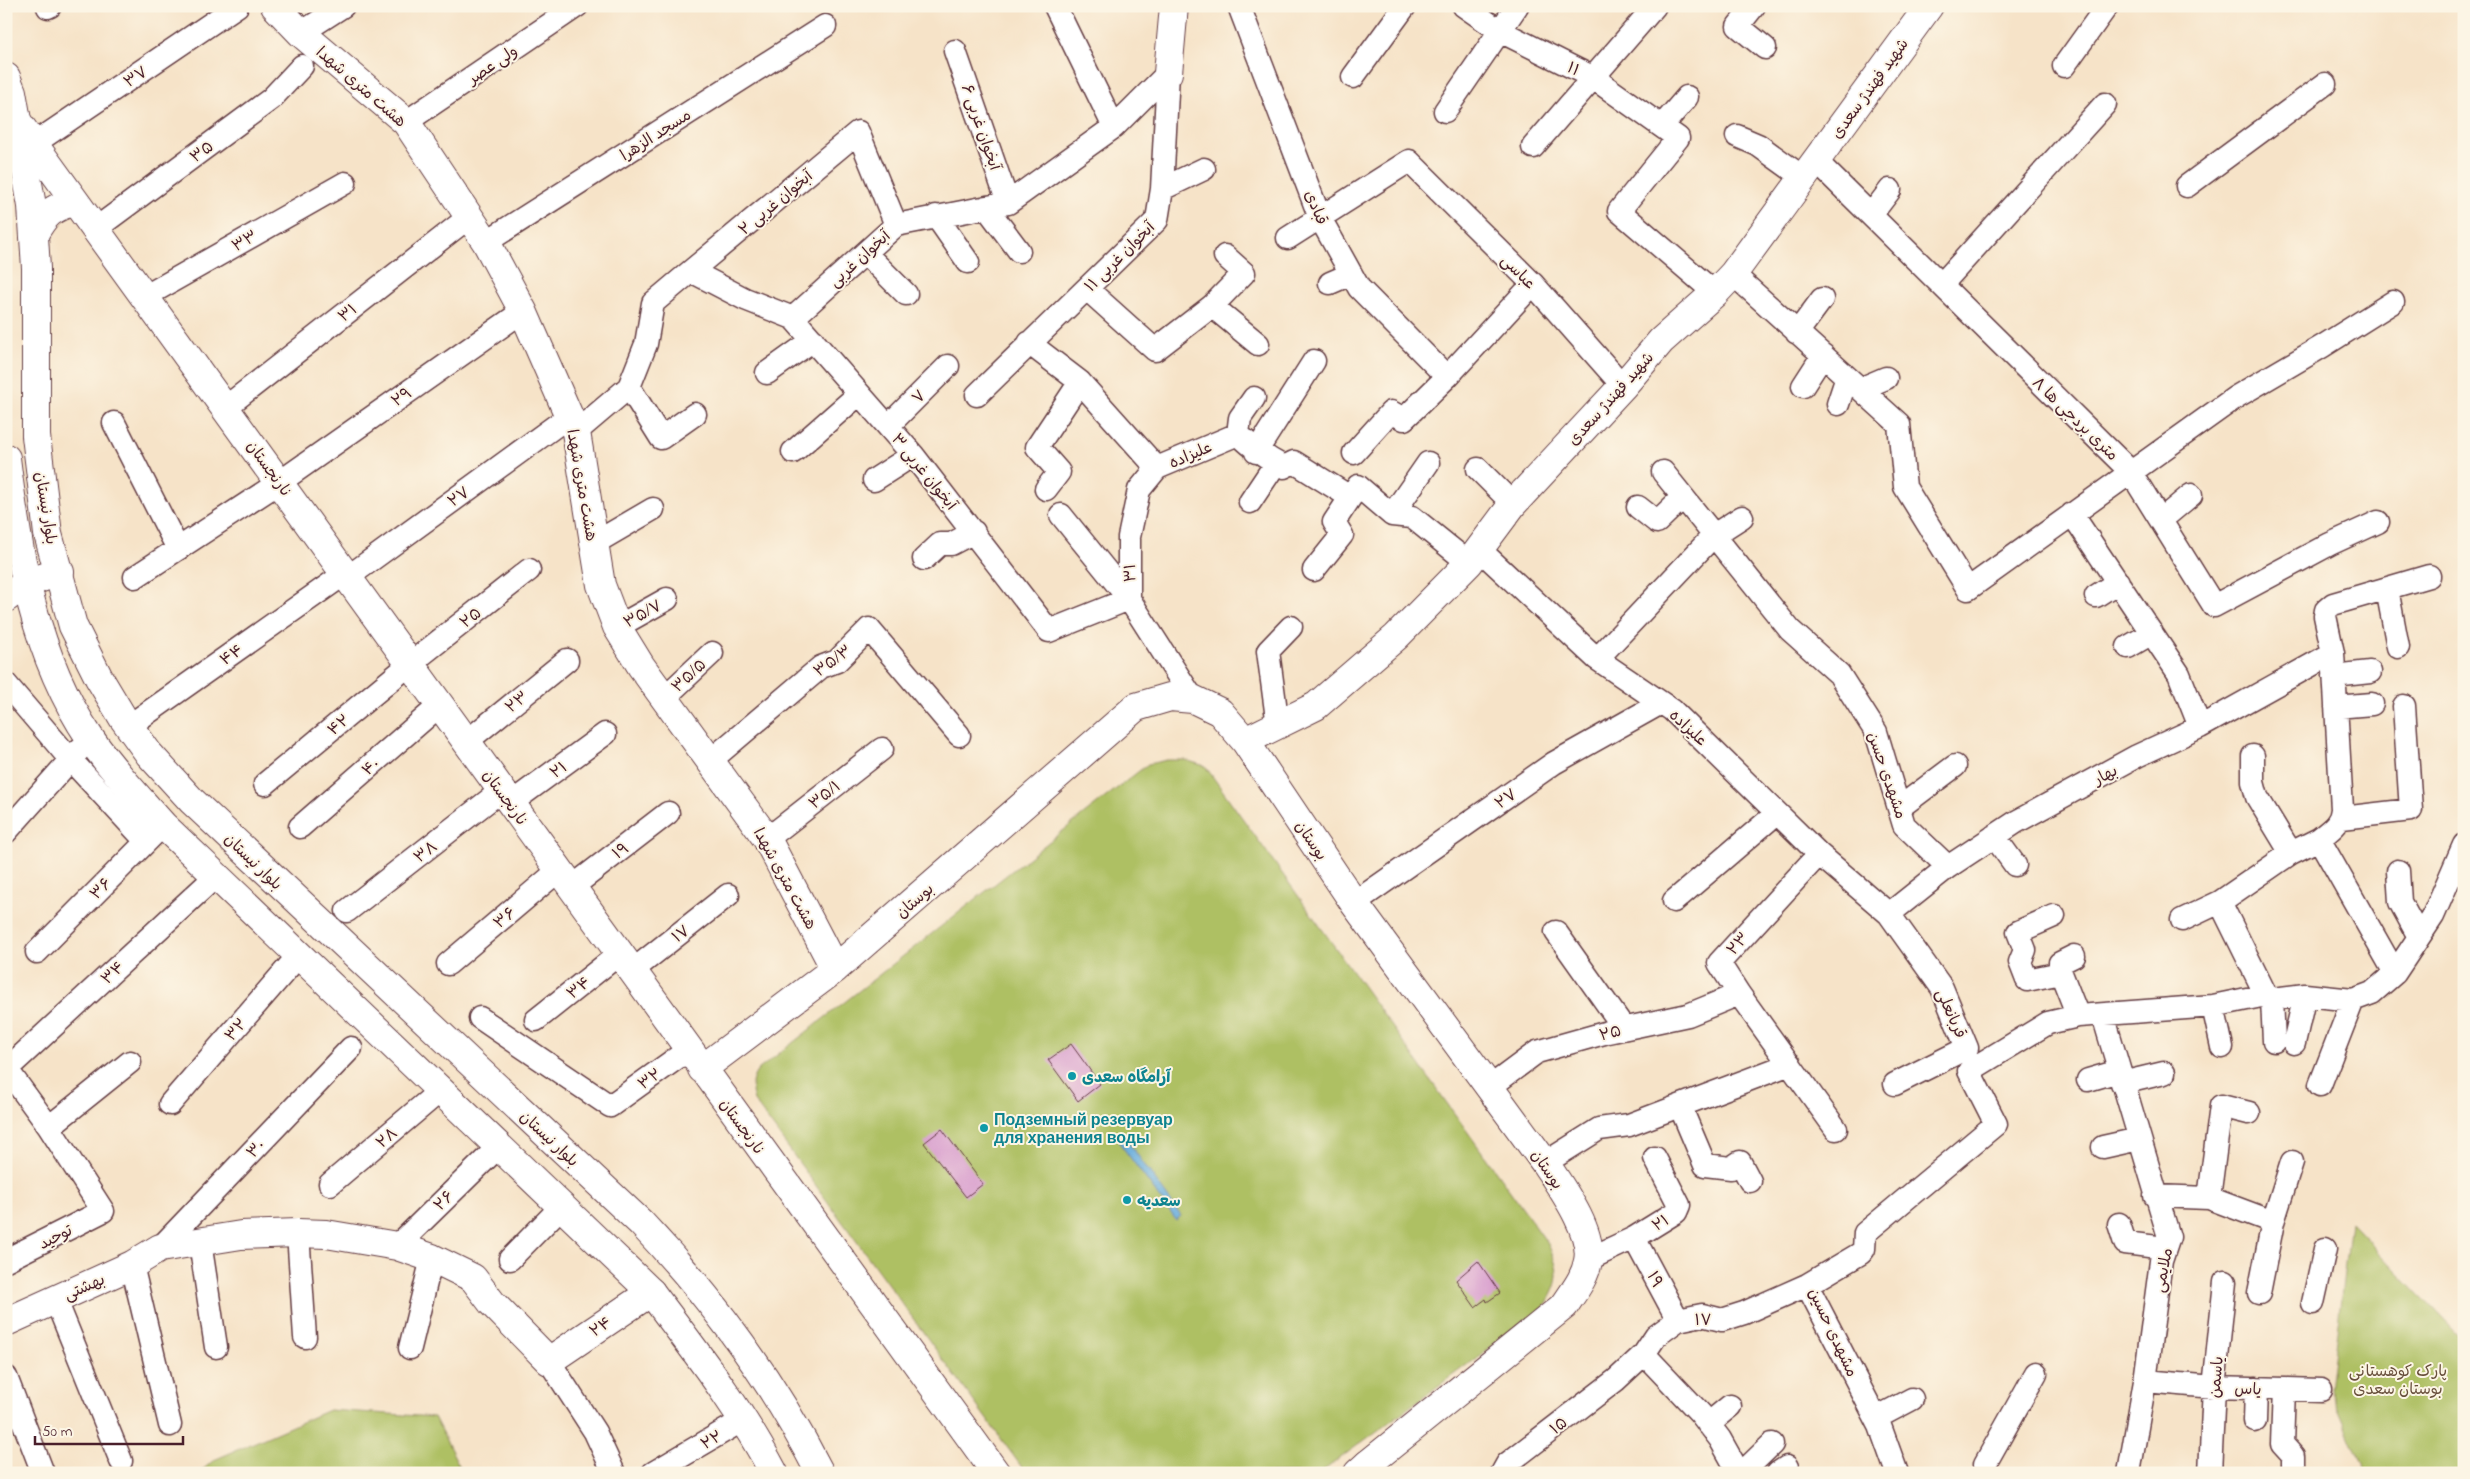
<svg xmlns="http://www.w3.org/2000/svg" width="2470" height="1479" viewBox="0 0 2470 1479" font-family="'Indie Flower','Playpen Sans Arabic',sans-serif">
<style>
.green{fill:#aec063;stroke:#7c7047}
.water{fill:#67addd;stroke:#586684}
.building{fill:#d596cc}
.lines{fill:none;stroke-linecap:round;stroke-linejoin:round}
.minor-casing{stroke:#643c43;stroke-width:25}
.tertiary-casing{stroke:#643c43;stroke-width:30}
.secondary-casing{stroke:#643c43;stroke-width:30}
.minor{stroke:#fff;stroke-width:22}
.tertiary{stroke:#fff;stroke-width:28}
.secondary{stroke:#fff;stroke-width:28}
.culture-dot{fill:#0f9aa8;stroke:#fcf5e5;stroke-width:2}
.labels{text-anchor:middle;stroke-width:4;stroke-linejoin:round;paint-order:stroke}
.street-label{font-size:16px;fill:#4a1f2b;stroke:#fcf5e5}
.culture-label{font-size:16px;font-weight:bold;fill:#0d838f;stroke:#fcf5e5;text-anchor:start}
.park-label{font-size:16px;fill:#684f3c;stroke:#fcf5e5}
</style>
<rect width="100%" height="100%" fill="#fcf5e5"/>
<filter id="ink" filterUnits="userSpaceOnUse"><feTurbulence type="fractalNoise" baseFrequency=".02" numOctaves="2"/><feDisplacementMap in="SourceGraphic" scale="10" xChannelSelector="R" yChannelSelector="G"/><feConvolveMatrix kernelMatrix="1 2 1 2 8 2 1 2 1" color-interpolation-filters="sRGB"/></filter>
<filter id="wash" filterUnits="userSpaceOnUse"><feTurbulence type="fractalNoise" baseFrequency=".0096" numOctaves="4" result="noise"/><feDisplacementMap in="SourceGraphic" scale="20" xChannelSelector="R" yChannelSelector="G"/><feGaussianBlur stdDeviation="1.12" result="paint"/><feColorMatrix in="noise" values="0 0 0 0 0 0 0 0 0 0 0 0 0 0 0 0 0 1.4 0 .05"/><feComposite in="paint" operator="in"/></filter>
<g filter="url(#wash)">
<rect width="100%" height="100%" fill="#f6e3c8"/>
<path class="green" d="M1167 760H1185L1205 766 1548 1244C1561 1273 1560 1281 1544 1308L1320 1473H1026L754 1101C751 1088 750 1081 758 1070L1148 764Z
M2350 1222 2464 1341V1473H2366L2330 1390Z
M329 1410 434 1417 463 1473H199L214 1460Z"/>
<path class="water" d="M1124 1136 1181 1216 1176 1220 1118 1141Z"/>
<g id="blocks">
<path class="building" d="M1071 1044 1100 1084 1078 1101 1048 1060Z
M942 1129 983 1184 966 1197 924 1143Z
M1478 1261 1500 1293 1487 1302 1486 1299 1475 1307 1456 1280Z"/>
</g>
</g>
<g filter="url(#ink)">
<use href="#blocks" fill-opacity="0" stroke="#643c43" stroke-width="1"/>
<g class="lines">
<g class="minor-casing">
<path id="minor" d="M1055 6 1114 127
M1239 6 1320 218 1359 288 1447 377
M1464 6 1500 31 1592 77 1678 138 1619 211 1715 293
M1754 6 1738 26 1765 48
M48 7 50 6
M301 33 343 6
M955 51 1008 203
M2064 66 2107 6
M1353 77 1405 6
M1445 111 1517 6
M406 122 577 6
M1662 126 1687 97
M1737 136 1758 145 1805 179
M32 145 237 6
M1533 147 1655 6
M1816 161 2130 471 2214 606 2330 544 2378 522
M2187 186 2325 84
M1162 189 1204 169
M986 207 1019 251
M1871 215 1890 190
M936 216 968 262
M94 230 271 99 302 66
M1288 238 1409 161 1533 284 1623 386
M486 242 825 26
M865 253 906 294
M691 271 858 132 896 225
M1733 274 1899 424 1905 487 1968 589 2236 397 2323 346 2393 302
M1330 283 1351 274
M1942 284 2105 104
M1087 289 1155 350 1212 306 1244 273 1225 256
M144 297 345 183
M1212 306 1258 344
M793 318 913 455 1049 631 1129 599V537L1139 490 1157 468 1238 434C1253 448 1266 458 1284 467L1294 462 1350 497
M1797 333 1822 299
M1029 343 1080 382 1157 468
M767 373 813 340
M1803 386 1823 355
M629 387 661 438 695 414
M1860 389 1886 378
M977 395 1157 220 1162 189 1168 73
M1838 404 1847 377
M226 407 469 217
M114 423 178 549
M888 426 948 366
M576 432 629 387 646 344 653 303 691 271 745 299 793 318 896 225 1008 203 1114 127 1168 73
M1238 434 1240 418 1254 398
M793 452 859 394
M1256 452 1314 361
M1354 453 1391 412 1404 419 1447 377 1533 284
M1478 469 1513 504
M1663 472 1790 630 1839 674 1876 732 1904 825 1948 867
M874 480 913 455
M1046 489 1059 472 1037 447 1080 382
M1250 502 1276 463
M1638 507 1657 522 1683 497
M2072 514 2179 674 2200 727
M1061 515 1129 599 1193 699
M1392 515 1428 463
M2161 520 2191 495
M593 544 653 509
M1480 550 1597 659 1672 710 1819 854 1889 914 1942 988 1967 1048 1895 1084
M924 559 940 544H951L974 532
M1314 570 1342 535 1334 522 1358 486 1392 515 1412 517 1469 563
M135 577 280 482 523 311
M348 577 569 416
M2387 589 2398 647
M2096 596 2118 582
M617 627 667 599
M2128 647 2152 633
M1597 659 1714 535 1742 517
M2334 676 2370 672
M6 684 70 759 146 841
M664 698 712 653
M2336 707 2372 704
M129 726 333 582
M1278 726 1268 651 1291 627
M466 742 567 660
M2253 756V782L2257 797 2291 853
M710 761 821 667 837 661 869 629 959 735
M265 784 410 664 529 570
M511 803 605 734
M1899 808 1955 766
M2342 818 2411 810 2404 706
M300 827 440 705
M6 832 80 749
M1994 836 2015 865
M767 839 882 749
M1819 854 1719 963 1739 994 1836 1129
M2398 871 2400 902 2418 935
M572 887 668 813
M1674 901 1777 813
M2220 902 2266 995
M1354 903 1554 763 1661 703
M347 911 502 790
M1889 914 1948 867 2016 822 2137 756 2200 727 2333 653
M2054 916 2018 932 2025 950 2020 962 2027 980 2061 973 2078 1016
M2182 920 2220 902 2291 853 2319 839
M1556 932 1624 1028
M37 952 156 832
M448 964 559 870
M632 971 728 895
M2061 973 2060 963 2074 956
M2395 973 2319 839C2330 830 2341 824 2342 809L2333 653 2325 616 2326 610 2333 604 2429 576
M2272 999 2274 1041
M2213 1006 2222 1047
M2103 1015 2169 1237 2161 1261 2145 1381 2129 1473
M480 1018 610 1106 688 1050
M536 1020 619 954
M2294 1043 2305 995
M6 1068 49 1127 103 1211 6 1260
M7 1069 216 876
M2088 1080 2119 1071
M2122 1083 2164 1073
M2320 1085 2353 1000
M1490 1087 1537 1052 1608 1032 1688 1015 1739 994
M170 1104 299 955
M1680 1106 1705 1165 1731 1168 1740 1162 1750 1181
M49 1127 130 1062
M2103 1147 2139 1139
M1545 1163 1599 1129 1629 1125 1790 1064
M330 1184 441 1090
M2155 1196 2209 1198 2273 1222
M2209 1198 2221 1106 2249 1113
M2119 1224 2125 1243 2165 1248
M298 1233 305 1337
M1634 1238 1678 1320
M200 1242 216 1347
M397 1246 490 1155
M160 1248 351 1048
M510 1259 562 1206
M1589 1259 1634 1238 1676 1212 1679 1205 1655 1158
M132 1265 170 1425
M1807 1285 1880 1426 1897 1473
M2259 1293 2273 1222 2292 1162
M55 1298 121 1461
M2313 1303 2325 1249
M410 1348 432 1258
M1644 1354 1700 1413 1720 1439 1739 1473
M549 1361 595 1432 614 1473
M6 1377 43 1473
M2145 1381 2214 1387 2321 1390
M2284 1389 2282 1444 2293 1456V1473
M1876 1418 1912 1399
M2255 1421 2256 1388
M1708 1424 1730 1406
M653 1473 743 1420
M1502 1473 1507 1464 1616 1380 1644 1354 1656 1336 1678 1320 1702 1315 1722 1320 1744 1313 1807 1285 1861 1253 1864 1249 1865 1233 1871 1228 1996 1124 1969 1071 2048 1023 2078 1016 2213 1006 2266 995 2272 999 2305 995 2353 1000 2372 993 2395 973 2433 916 2464 845
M1742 1473 1772 1444
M1778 1473 1787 1467
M1986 1473 1985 1464 2036 1373
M2210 1473 2214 1387 2225 1282"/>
</g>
<g class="tertiary-casing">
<path id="tertiary" d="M275 6 301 33 406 122 486 242 523 311 576 432 601 585 617 627 641 666 767 839 835 969
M1168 73 1174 6
M17 121 996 1473
M34 234C46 213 51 209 74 201
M6 598 26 583 60 572
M1245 741 1316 706 1396 637 1469 563 1513 504 1623 386 1661 341 1715 293 1733 274 1929 6
M702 1069 835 969 1136 707 1170 697 1193 699 1220 712 1245 741 1354 903 1545 1163C1560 1186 1594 1232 1588 1261 1585 1278 1574 1291 1565 1305L1368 1464
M6 1322 132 1265 160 1248 241 1235 298 1233 326 1234 397 1246 432 1258 473 1278 492 1303 549 1361 651 1292"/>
</g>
<g class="secondary-casing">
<path id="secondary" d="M6 77 12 92 32 206 36 268V436L48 534 73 626 99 678 123 718 149 754 192 801 641 1223C713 1299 772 1379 820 1473
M6 458C18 555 34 655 90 738 111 769 138 797 163 825L651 1292C695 1351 740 1408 774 1473
M1358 1473 1368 1464 1375 1473"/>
</g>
<use href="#minor" class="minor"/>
<use href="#tertiary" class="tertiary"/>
<use href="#secondary" class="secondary"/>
</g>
</g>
<g class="culture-dot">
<circle cx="1072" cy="1076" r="5"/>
<circle cx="984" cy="1128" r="5"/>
<circle cx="1127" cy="1200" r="5"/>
</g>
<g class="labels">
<g class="street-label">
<text transform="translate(492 64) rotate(-34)" y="6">ولی عصر</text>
<text transform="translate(1574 68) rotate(27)" y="6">۱۱</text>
<text transform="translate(135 76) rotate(-34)" y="6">۳۷</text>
<text transform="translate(362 86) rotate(41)" y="6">هشت متری شهدا</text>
<text transform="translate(1869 88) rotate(-54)" y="6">شهید فهندژ سعدی</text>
<text transform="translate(982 127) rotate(71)" y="6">آبخوان غربی ۶</text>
<text transform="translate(655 134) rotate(-33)" y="6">مسجد الزهرا</text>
<text transform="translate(201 151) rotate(-37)" y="6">۳۵</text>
<text transform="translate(775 202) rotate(-40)" y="6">آبخوان غربی ۲</text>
<text transform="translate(1317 207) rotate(67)" y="6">قبادی</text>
<text transform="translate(244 240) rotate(-30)" y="6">۳۳</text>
<text transform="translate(1119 256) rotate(-45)" y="6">آبخوان غربی ۱۱</text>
<text transform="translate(859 258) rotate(-42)" y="6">آبخوان غربی</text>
<text transform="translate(1519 271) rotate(45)" y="6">عباسی</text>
<text transform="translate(347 312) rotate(-38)" y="6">۳۱</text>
<text transform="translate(401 396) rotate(-35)" y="6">۲۹</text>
<text transform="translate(918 396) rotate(-45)" y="6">۷</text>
<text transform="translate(1610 398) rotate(-48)" y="6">شهید فهندژ سعدی</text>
<text transform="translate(2076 418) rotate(44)" y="6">۸ متری بردجی ها</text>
<text transform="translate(1190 454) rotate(-23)" y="6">علیزاده</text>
<text transform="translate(270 468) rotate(54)" y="6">نارنجستان</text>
<text transform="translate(925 471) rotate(51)" y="6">آبخوان غربی ۳</text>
<text transform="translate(583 485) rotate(80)" y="6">هشت متری شهدا</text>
<text transform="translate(458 496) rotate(-36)" y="6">۲۷</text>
<text transform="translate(47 508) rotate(81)" y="6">بلوار نیستان</text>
<text transform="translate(1129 573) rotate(-91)" y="6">۳۱</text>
<text transform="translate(642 613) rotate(-29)" y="6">۳۵/۷</text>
<text transform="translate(470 617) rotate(-38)" y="6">۲۵</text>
<text transform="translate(231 654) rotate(-35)" y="6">۴۴</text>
<text transform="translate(832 660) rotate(-36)" y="6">۳۵/۳</text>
<text transform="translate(688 675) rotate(-43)" y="6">۳۵/۵</text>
<text transform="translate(516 701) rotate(-39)" y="6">۲۳</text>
<text transform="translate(338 724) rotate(-40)" y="6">۴۲</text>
<text transform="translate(1689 727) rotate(43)" y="6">علیزاده</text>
<text transform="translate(370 766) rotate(-41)" y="6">۴۰</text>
<text transform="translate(558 769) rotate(-36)" y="6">۲۱</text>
<text transform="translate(2105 774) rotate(-28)" y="6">بهار</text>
<text transform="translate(1888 775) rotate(71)" y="6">مشهدی حسن</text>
<text transform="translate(824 794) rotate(-38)" y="6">۳۵/۱</text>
<text transform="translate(506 797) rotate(54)" y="6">نارنجستان</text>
<text transform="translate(1505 798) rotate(-35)" y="6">۲۷</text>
<text transform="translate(1312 840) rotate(56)" y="6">بوستان</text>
<text transform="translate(620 850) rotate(-37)" y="6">۱۹</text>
<text transform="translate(425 851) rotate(-38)" y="6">۳۸</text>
<text transform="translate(254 861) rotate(44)" y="6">بلوار نیستان</text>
<text transform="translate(786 878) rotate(61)" y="6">هشت متری شهدا</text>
<text transform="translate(100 888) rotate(-45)" y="6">۳۶</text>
<text transform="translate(914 900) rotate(-41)" y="6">بوستان</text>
<text transform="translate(504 917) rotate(-40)" y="6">۳۶</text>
<text transform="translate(680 933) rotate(-38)" y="6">۱۷</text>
<text transform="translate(1737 943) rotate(-48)" y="6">۲۳</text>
<text transform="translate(112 972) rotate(-43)" y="6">۳۴</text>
<text transform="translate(578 987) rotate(-39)" y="6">۳۴</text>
<text transform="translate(1952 1013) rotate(66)" y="6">قربانعلی</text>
<text transform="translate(235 1029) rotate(-49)" y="6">۳۲</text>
<text transform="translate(1610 1032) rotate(-14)" y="6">۲۵</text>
<text transform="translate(649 1078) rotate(-36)" y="6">۳۲</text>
<text transform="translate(743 1126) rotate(54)" y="6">نارنجستان</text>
<text transform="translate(386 1137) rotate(-40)" y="6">۲۸</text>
<text transform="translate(550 1138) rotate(43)" y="6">بلوار نیستان</text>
<text transform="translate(255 1148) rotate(-46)" y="6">۳۰</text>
<text transform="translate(1548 1169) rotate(56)" y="6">بوستان</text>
<text transform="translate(443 1200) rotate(-45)" y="6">۲۶</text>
<text transform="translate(1660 1222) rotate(-32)" y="6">۲۱</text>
<text transform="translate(55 1236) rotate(-27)" y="6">توحید</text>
<text transform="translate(2162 1270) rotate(-79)" y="6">ملایمی</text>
<text transform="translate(1656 1279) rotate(62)" y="6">۱۹</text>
<text transform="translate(84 1286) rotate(-24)" y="6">بهشتی</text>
<text x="1703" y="1325">۱۷</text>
<text transform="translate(600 1326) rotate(-34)" y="6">۲۴</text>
<text transform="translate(1834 1332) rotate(65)" y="6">مشهدی حسین</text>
<text transform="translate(2215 1377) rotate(-85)" y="6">یاسمن</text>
<text transform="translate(2248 1388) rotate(2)" y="6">یاس</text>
<text transform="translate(1558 1425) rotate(-38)" y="6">۱۵</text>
<text transform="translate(711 1439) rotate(-31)" y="6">۲۲</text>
</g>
<g class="culture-label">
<text x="1082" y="1082">آرامگاه سعدی</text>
<text x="994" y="1125">Подземный резервуар<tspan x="994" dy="18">для хранения воды</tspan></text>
<text x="1137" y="1206">سعدیه</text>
</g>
<g class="park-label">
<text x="2398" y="1376">پارک کوهستانی<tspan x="2398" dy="18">بوستان سعدی</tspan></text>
</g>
</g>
<rect width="2470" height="1479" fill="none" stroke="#fcf5e5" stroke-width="25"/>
<path d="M35 1436v8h148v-8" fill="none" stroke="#4a1f2b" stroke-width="2.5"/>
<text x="42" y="1436" font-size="15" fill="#4a1f2b" stroke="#fcf5e5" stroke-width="4" paint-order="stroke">50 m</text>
</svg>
